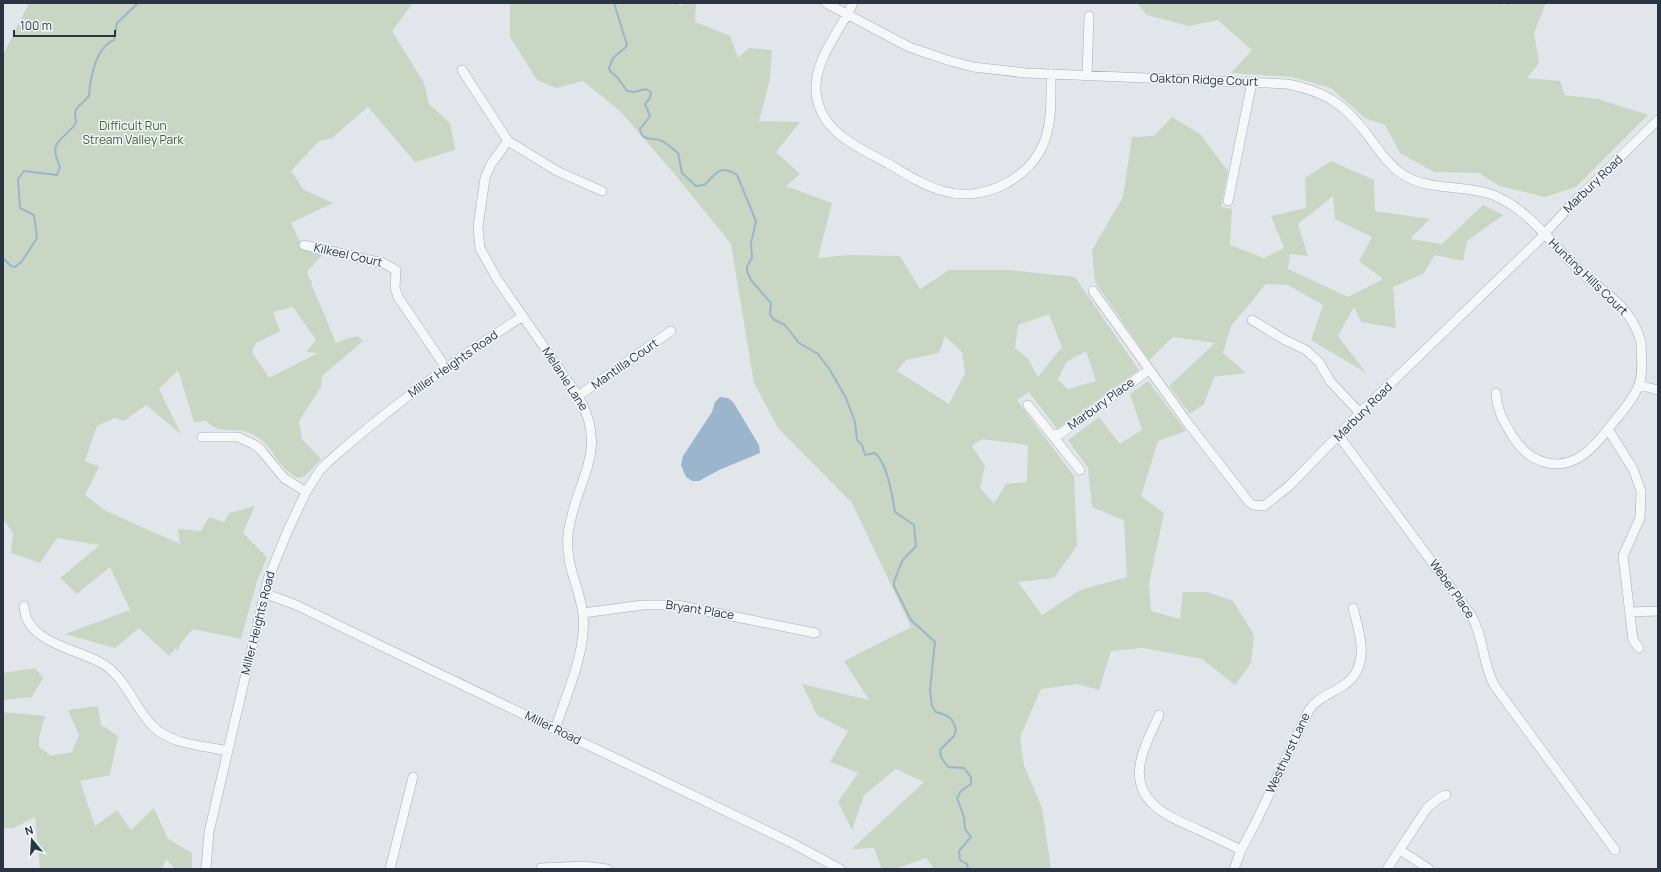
<svg xmlns="http://www.w3.org/2000/svg" width="1661" height="872" viewBox="0 0 1661 872" font-family="Manrope,sans-serif">
<style>
.green{fill:#c8d6c3;fill-rule:evenodd}
.water{fill:#9bb5cd}
.lines{fill:none;stroke-linecap:round;stroke-linejoin:round}
.stream{stroke:#9bb5cd;stroke-width:2}
.minor-casing{stroke:#a7adb6;stroke-width:10}
.minor{stroke:#f5f7f9;stroke-width:9}
.labels{text-anchor:middle;stroke-width:3;stroke-linejoin:round;paint-order:stroke}
.street-label{font-size:12px;fill:#293445;stroke:#f2f5f8}
.park-label{font-size:12px;fill:#3f6135;stroke:#f2f5f8}
</style>
<rect width="100%" height="100%" fill="#e2e6eb"/>
<path class="green" d="M29 3H413L392 31 424 83 429 104 450 123 455 150 415 162 368 107 332 138 319 141 291 171 304 190 333 203 291 223 300 242 324 253 307 272 310 280 312 281 311 283 336 343 345 339 358 336 363 341 322 376 321 387 299 421 302 439 321 459 305 476 298 478C275 467 275 445 252 434 240 428 228 432 216 428 213 427 209 423 206 421L194 422 178 370 159 389 181 434 146 405 124 421 114 418 97 426 85 461 99 467 85 495 106 511 180 544 178 529 201 531 209 517 224 522 229 513 255 506 243 533 267 557 257 581 241 639 193 629 180 644 178 651 176 648 169 656 139 628 115 648 65 634 130 610 110 567 77 594 60 578 100 545 57 538 40 563 11 553 13 533 3 519V55ZM293 307 316 340 306 352 318 353 269 378 252 352 256 343 280 331 273 312Z
M510 3H678L680 6 685 3H696L695 22 730 36 738 58 749 48 772 50 770 80 759 121 800 122 776 152 800 174 786 186 832 203 818 258 849 255 900 256 920 289 949 270H1009L1075 277 1139 370 1057 429 1029 392 1017 400 1074 476 1077 546 1054 578 1018 582 1042 615 1080 590 1127 577 1124 520 1092 507 1088 468 1068 440 1099 417 1120 444 1142 430 1130 394 1148 381 1186 431 1158 441 1141 496 1164 513 1149 584 1151 611 1180 619 1183 592H1207L1233 601 1254 635 1251 663 1235 685 1202 659 1143 648 1111 651 1099 690 1077 684 1041 689 1020 737 1024 765 1042 808 1051 869H934L926 858 895 869H882L874 848 852 849 924 782 896 769 864 795 852 830 838 802 858 773 830 762 848 731 817 715 802 684 869 700 844 661 911 627 852 503 778 428 754 383 731 244 672 171 621 112 583 81 556 88 537 80 510 37ZM1049 314 1062 347 1038 377 1029 360 1015 348 1018 325ZM945 336 962 352 965 373 949 404 897 371 906 360 939 353ZM1086 351 1096 381 1068 389 1058 380 1066 362ZM982 439 1028 445 1027 482 1006 484 994 503 980 488 985 466 972 446Z
M1137 3H1496L1505 5 1508 3H1546L1534 33 1539 63 1527 78 1560 81 1565 95 1598 99 1648 115 1576 187 1545 197 1500 186 1479 173 1434 172 1400 153 1385 125 1365 118 1331 88 1292 77 1231 73 1252 50 1218 20 1189 26 1147 15Z
M1172 117 1200 134 1228 171 1221 207 1232 209 1230 245 1264 258 1284 248 1271 216 1306 208 1305 178 1331 161 1374 180 1375 211 1430 219 1410 239 1442 244 1483 205 1503 215 1467 241 1463 261 1435 255 1423 274 1393 287 1396 328 1361 322 1354 307 1338 336 1366 373 1311 340 1323 305 1288 285 1266 284 1231 326 1223 353 1246 373 1214 377 1204 404 1190 414 1169 386 1215 343 1173 337 1149 360 1095 282 1092 250 1123 197 1132 137 1154 136ZM1333 196 1335 219 1372 237 1359 261 1383 279 1348 297 1288 269 1290 254 1308 256 1298 224Z
M35 668 43 678 32 697 3 700V673Z
M98 706 101 725 118 736 110 775 80 781 95 826 117 810 131 830 154 808 168 839 192 853V869H175L166 859 162 869H40L35 817 13 828H3V712L45 716 39 738V747L51 756 72 752 79 735 68 710Z"/>
<path class="water" d="M720 397 728 398 733 402 759 445 760 453 719 470 699 481H692L686 477 681 465 683 456 712 412 715 402Z"/>
<g class="lines">
<path class="stream" d="M614 3 627 45 626 47 613 58 609 68 610 71 618 78 627 91 634 92 646 89 651 92 650 98 645 104 650 116 640 129C641 141 652 138 660 140 666 142 673 149 678 153L682 173 696 186 704 185C716 175 719 163 737 175L756 221 751 243 752 257 747 267V271L751 280 771 303 770 314 773 319 785 325 799 343 818 354 830 370 846 398 855 422 857 440 862 445 865 455 875 453C888 465 892 495 895 512L914 525 916 546 902 561 894 582V586L911 620 935 642 930 690 932 706 936 712C947 715 953 717 956 730L954 736 940 750 941 757 948 767 964 768 971 777V784L961 791 957 798 964 817 965 829 971 837 959 851 960 860 967 864 968 869
M3 258 11 266 15 267 22 261 37 238 34 215 20 208 18 179 24 171 57 175 60 167C48 140 61 143 76 123 73 105 78 109 89 96 90 78 96 47 114 40L117 23 138 3"/>
<g class="minor-casing">
<path id="minor" d="M826 3 909 47 947 60 973 67 1026 73 1287 84C1329 92 1348 107 1372 141 1381 153 1389 165 1402 174 1429 192 1464 184 1493 195 1529 209 1553 246 1581 272 1595 286 1614 296 1626 312 1633 321 1638 331 1641 342 1641 355 1644 374 1638 387 1632 401 1622 412 1612 424 1604 434 1595 447 1583 455 1557 473 1529 462 1513 437 1504 422 1497 411 1496 393
M853 3C841 30 814 59 816 91 819 132 858 147 889 164 906 174 924 186 943 191 983 203 1031 179 1045 140 1052 120 1051 96 1051 74
M462 70 508 141 557 171 602 191
M1087 76 1089 16
M508 141 491 164 485 178 478 227 480 248 497 279 578 396C611 452 574 481 568 535 565 566 580 587 583 615 587 650 566 696 555 729
M1228 201 1252 82
M304 245 383 263 396 270 395 288 398 297 446 368
M1093 291 1187 422 1249 502 1253 505 1264 506 1289 486 1364 409 1537 242 1571 205 1658 120
M1252 320 1285 340 1306 350 1319 362 1330 381 1360 413
M1639 385 1658 390
M578 396 671 331
M1028 405 1080 470
M1608 429 1633 469 1641 491 1640 518 1623 556 1633 640 1639 648
M1052 434H1060L1149 370
M1339 436 1471 615C1484 637 1482 662 1494 685L1615 850
M202 437H238L253 444 260 449 284 478 306 492
M264 593 296 605 790 842 840 869
M24 606C26 644 77 648 103 664 129 680 136 715 160 732 178 745 206 746 228 751
M1630 612 1658 611
M583 613 643 605H677L815 633
M1159 715C1153 729 1144 745 1141 760 1131 801 1167 816 1197 829 1212 836 1227 843 1241 850
M1400 850 1429 869
M541 868 583 866 607 869
M206 869 209 832 268 579 288 530 306 492 320 470 328 462C389 408 454 360 523 316
M390 869 413 777
M1234 869 1241 850 1256 822 1309 710C1318 697 1331 694 1344 685 1371 667 1360 633 1353 608
M1387 869 1427 808 1439 798 1446 795"/>
</g>
<use href="#minor" class="minor"/>
</g>
<g class="labels">
<g class="street-label">
<text transform="translate(1204 80) rotate(2)" y="4">Oakton Ridge Court</text>
<text transform="translate(1593 184) rotate(-44)" y="4">Marbury Road</text>
<text transform="translate(348 255) rotate(13)" y="4">Kilkeel Court</text>
<text transform="translate(1588 277) rotate(44)" y="4">Hunting Hills Court</text>
<text transform="translate(453 364) rotate(-35)" y="4">Miller Heights Road</text>
<text transform="translate(625 364) rotate(-35)" y="4">Mantilla Court</text>
<text transform="translate(565 379) rotate(57)" y="4">Melanie Lane</text>
<text transform="translate(1101 404) rotate(-36)" y="4">Marbury Place</text>
<text transform="translate(1363 412) rotate(-45)" y="4">Marbury Road</text>
<text transform="translate(1452 589) rotate(55)" y="4">Weber Place</text>
<text transform="translate(700 610) rotate(9)" y="4">Bryant Place</text>
<text transform="translate(258 623) rotate(-76)" y="4">Miller Heights Road</text>
<text transform="translate(553 728) rotate(26)" y="4">Miller Road</text>
<text transform="translate(1288 753) rotate(-65)" y="4">Westhurst Lane</text>
</g>
<g class="park-label">
<text x="133" y="130">Difficult Run<tspan x="133" dy="14">Stream Valley Park</tspan></text>
</g>
</g>
<rect width="1661" height="872" fill="none" stroke="#293445" stroke-width="8"/>
<g transform="translate(32 840) rotate(342)" stroke="#f2f5f8" stroke-width="3" paint-order="stroke">
<path d="M0-3L7 15L0 10L-7 15Z" fill="#293445"/>
<text y="-6" font-size="11" font-weight="bold" text-anchor="middle" fill="#293445">N</text>
</g>
<path d="M14 30v6h101v-6" fill="none" stroke="#293445" stroke-width="2"/>
<text x="20" y="30" font-size="12" fill="#293445" stroke="#f2f5f8" stroke-width="3" paint-order="stroke">100 m</text>
</svg>
